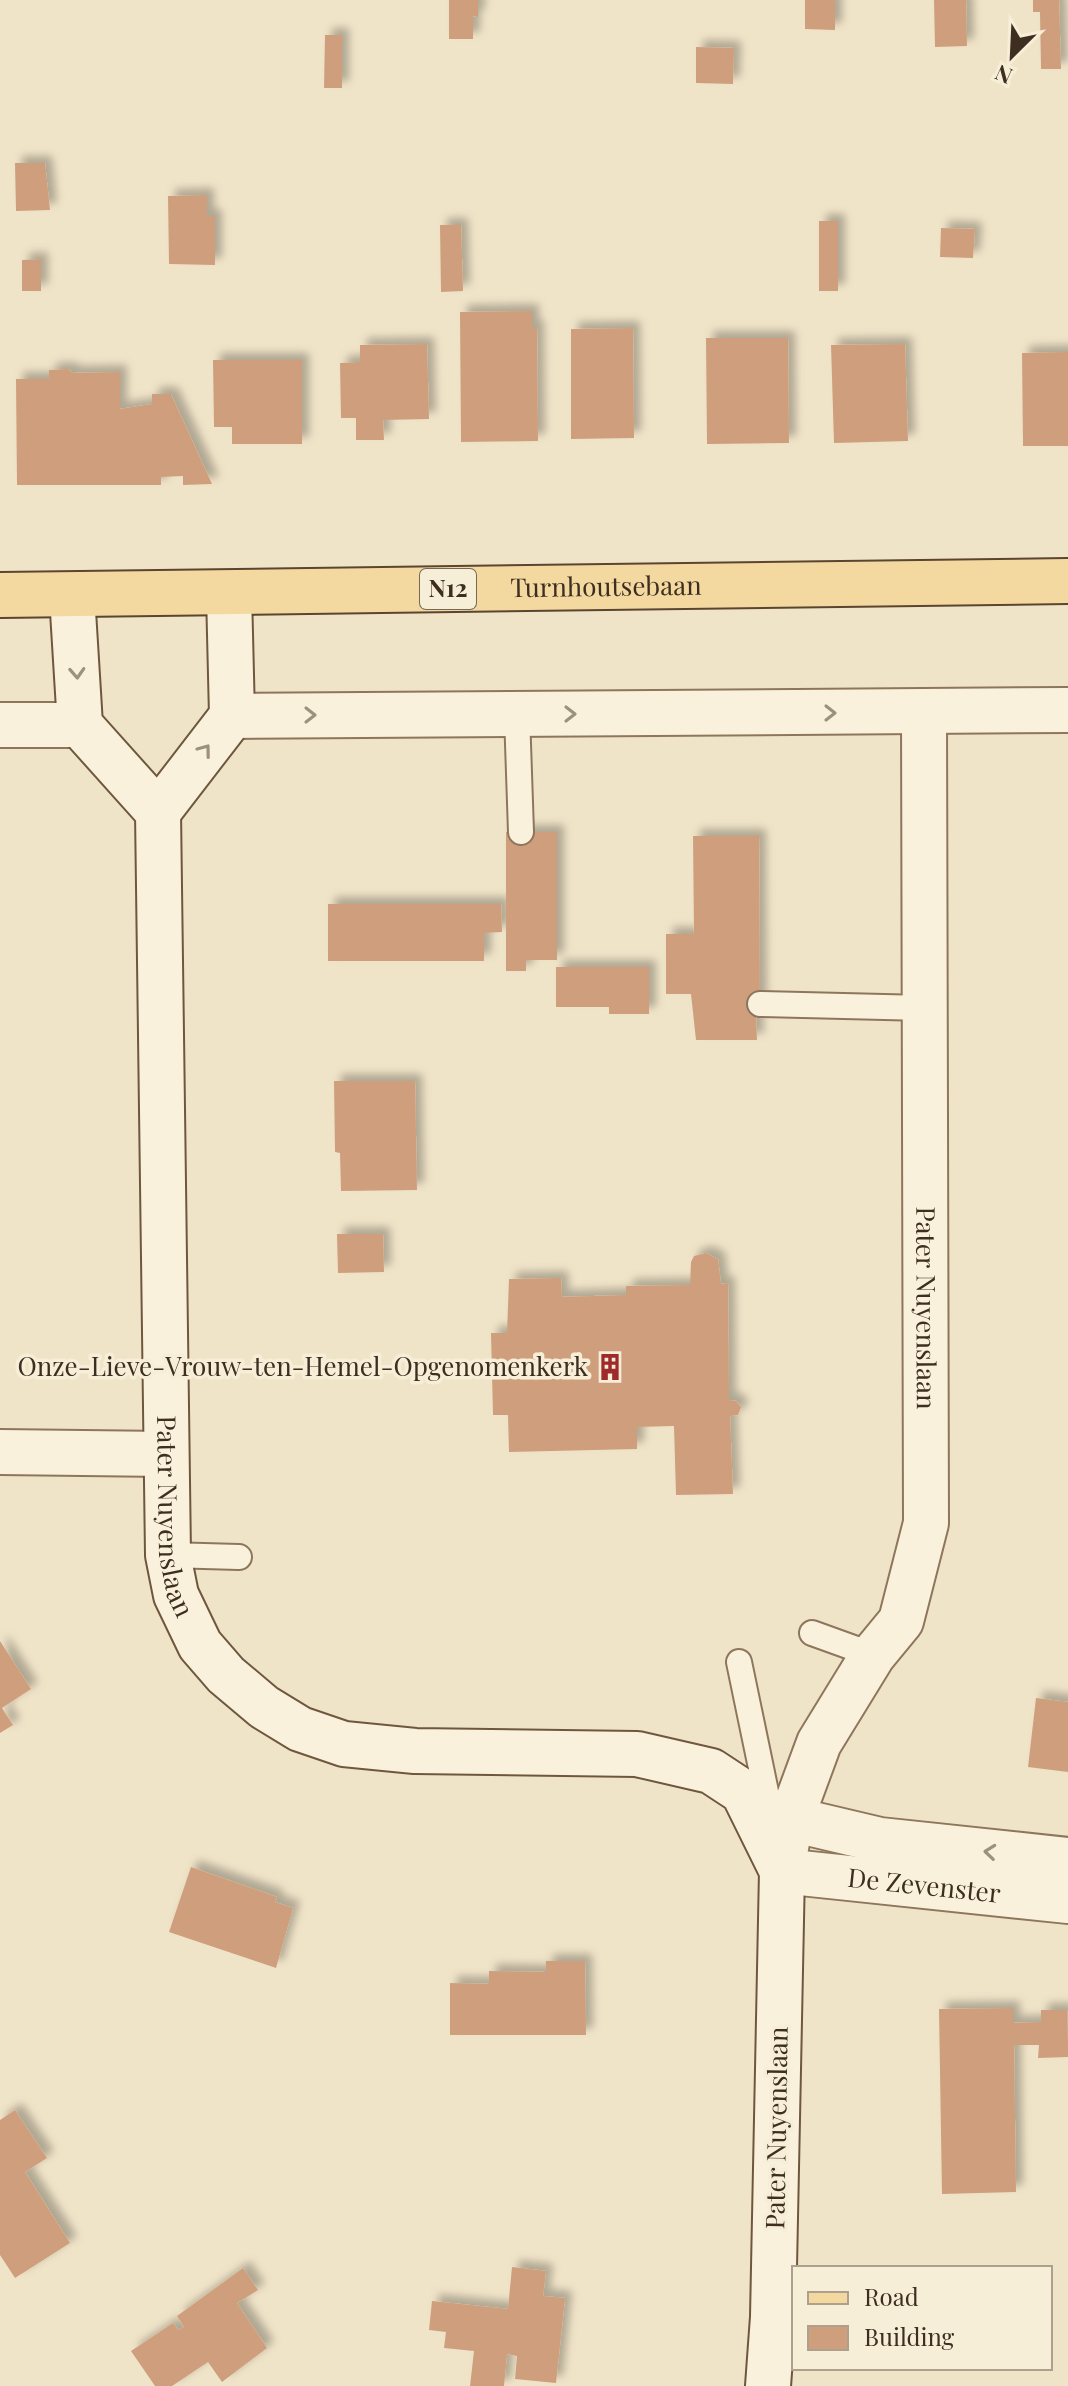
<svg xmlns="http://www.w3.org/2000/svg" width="1068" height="2386" viewBox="0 0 1068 2386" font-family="'Playfair Display',serif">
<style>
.building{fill:#cf9f7d;filter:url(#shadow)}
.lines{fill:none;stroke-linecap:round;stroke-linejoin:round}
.lane-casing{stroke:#8d765c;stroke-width:28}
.street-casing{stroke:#8d765c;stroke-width:48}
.secondary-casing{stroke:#6f573f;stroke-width:48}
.primary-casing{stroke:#5b4430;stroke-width:48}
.lane{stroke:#faf1dc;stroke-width:24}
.street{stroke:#faf1dc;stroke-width:44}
.secondary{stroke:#faf1dc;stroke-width:44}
.primary{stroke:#f3d9a0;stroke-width:44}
.oneway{stroke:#9c907e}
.labels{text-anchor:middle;stroke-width:7;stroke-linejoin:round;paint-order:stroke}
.shield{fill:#f7eed8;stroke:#756857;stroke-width:2}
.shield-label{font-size:24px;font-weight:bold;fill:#3d2e20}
.street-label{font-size:26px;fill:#3d2e20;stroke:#f7eed8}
.poi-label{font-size:26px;fill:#3d2e20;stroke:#f7eed8;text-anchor:end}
</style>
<defs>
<filter id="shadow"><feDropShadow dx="7" dy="-7" stdDeviation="4" flood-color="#0004"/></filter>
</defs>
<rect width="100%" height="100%" fill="#f0e4c8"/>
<path class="building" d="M449 0H478V17L473 16V39H449Z
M805 0H835V30L805 29Z
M934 0H966L967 46 935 47Z
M1033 0H1059L1061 69H1041L1040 12H1033Z
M325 35H342V88H324Z
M696 47 734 48 733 84 696 83Z
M15 163H45L50 210 16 211Z
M207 195V216H215V265L169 264 168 196Z
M819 221H838V291H819Z
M440 225H461L463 291 441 292Z
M941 228 975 229 973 258 940 257Z
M41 259V291H22V260Z
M532 311V327H537L538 441 461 442 460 312Z
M633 328 634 438 571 439V329Z
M706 338H788L789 443 707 444Z
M427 344 429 419 383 420 384 440H356V418H341L340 363 360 362V345Z
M905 344 908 441 834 443 831 345Z
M1068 352V446H1023L1022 353Z
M213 360H302V444H232V427H214Z
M68 369 73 373 120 372V409L152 404V394H171L212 484 183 485V476L161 477V485H17L16 379H49V370Z
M506 832H557V960H526V971H506Z
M693 836H759L760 1016H756L757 1040H696L691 994H666V934H694Z
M328 904H501L502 932 484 933V961H328Z
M556 967H649V1014H609V1007H556Z
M334 1081H415L417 1190 341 1191 340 1153 335 1152Z
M337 1234H383L384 1272 338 1273Z
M706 1253 718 1259 721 1284 728 1283 729 1400 736 1401 741 1407 738 1415 730 1416 733 1494 676 1495 674 1426 637 1427V1449L509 1452 508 1415H493L491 1333H507L509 1279 561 1278 562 1297 626 1295V1286L690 1285 691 1262 694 1256Z
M0 1641 31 1689 2 1708 13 1725 0 1733Z
M1036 1698 1068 1702V1772L1028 1767Z
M191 1867 277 1897 275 1902 293 1908 276 1968 169 1932Z
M546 1961H585L586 2035H450V1983L489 1984V1971L546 1972Z
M1013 2008V2023L1041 2022V2010H1067L1068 2045V2057L1038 2058 1039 2045H1014L1016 2192 942 2194 939 2009Z
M15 2110 47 2158 25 2172 70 2243 15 2278 0 2255V2120Z
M512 2267 546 2271 543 2296 565 2298 556 2383 515 2379 517 2356 507 2354 504 2386H470L474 2351 444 2348 446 2332 429 2330 432 2301 508 2309Z
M243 2268 258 2290 237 2303 267 2348 222 2382 208 2362 172 2386H155L131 2351 173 2323 178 2330 184 2327 177 2316Z"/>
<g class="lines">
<g class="lane-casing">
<path id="lane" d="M517 714 521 832
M760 1004 925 1008
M168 1555 239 1557
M812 1633 873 1655
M739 1662 771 1816"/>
</g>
<g class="street-casing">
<g id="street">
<path id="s1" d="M924 712 926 1523 901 1621 873 1655 819 1743 791 1819 782 1871 1068 1901"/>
<path d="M232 716 1068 710"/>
<path d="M0 725H80"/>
<path d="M0 1452 166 1454"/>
<path d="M791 1819 880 1840 1068 1860"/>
</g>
</g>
<g class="secondary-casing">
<g id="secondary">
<path id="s2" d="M72 595 80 725 158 812 168 1555 176 1595 200 1645 226 1675 264 1707 300 1729 344 1744 415 1751 637 1754 711 1771 743 1792 782 1871 773 2317 768 2386"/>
<path d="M158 812 232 716 229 593"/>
</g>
</g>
<g class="primary-casing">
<g id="primary">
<path id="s3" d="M0 595 1068 581"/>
</g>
</g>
<use href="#lane" class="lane"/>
<use href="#street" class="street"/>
<use href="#secondary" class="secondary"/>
<use href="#primary" class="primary"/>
</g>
<defs><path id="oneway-chevron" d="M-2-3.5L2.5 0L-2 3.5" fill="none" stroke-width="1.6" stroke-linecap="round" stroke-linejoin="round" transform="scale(2)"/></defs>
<g class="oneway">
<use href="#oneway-chevron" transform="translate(77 673) rotate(87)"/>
<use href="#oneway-chevron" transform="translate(830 713)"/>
<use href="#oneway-chevron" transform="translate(570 714)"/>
<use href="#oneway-chevron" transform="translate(310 715)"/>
<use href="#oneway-chevron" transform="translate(205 750) rotate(-53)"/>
<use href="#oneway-chevron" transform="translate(990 1852) rotate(-174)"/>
</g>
<defs>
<g id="building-bare" transform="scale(2.16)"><path d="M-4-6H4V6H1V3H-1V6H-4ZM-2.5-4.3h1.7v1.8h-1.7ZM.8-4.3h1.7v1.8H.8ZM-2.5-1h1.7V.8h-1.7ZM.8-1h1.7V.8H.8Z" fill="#9e2a2b" stroke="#f7eed8" stroke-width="2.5" paint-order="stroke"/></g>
</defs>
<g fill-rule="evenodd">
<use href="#building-bare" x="610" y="1367"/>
</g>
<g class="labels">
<rect class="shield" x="420" y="569" width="56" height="40" rx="6"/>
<g class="shield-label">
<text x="448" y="597">N12</text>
</g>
<g class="street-label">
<text dy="9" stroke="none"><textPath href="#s3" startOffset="606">Turnhoutsebaan</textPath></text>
<text dy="9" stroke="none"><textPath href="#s1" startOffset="596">Pater Nuyenslaan</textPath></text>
<text dy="9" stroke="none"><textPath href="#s2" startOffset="952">Pater Nuyenslaan</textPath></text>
<text dy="9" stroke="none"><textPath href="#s1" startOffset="1336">De Zevenster</textPath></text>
<text transform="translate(777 2128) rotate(-89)" y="9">Pater Nuyenslaan</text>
</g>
<g class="poi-label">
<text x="588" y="1376">Onze-Lieve-Vrouw-ten-Hemel-Opgenomenkerk</text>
</g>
</g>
<rect x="792" y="2266" width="260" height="104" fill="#f7eed8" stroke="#ada18e" stroke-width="2"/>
<rect x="808" y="2292" width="40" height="12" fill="#f3d9a0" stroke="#ada18e" stroke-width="2"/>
<text x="864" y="2306" font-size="24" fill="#3d2e20">Road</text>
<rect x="808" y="2326" width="40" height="24" fill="#cf9f7d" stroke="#ada18e" stroke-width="2"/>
<text x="864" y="2346" font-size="24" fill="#3d2e20">Building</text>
<g transform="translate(1012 56) rotate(204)" stroke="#f7eed8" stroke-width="6" paint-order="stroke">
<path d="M0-6L14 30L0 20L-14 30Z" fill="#3d2e20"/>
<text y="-12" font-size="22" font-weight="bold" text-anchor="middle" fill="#3d2e20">N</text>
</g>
</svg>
